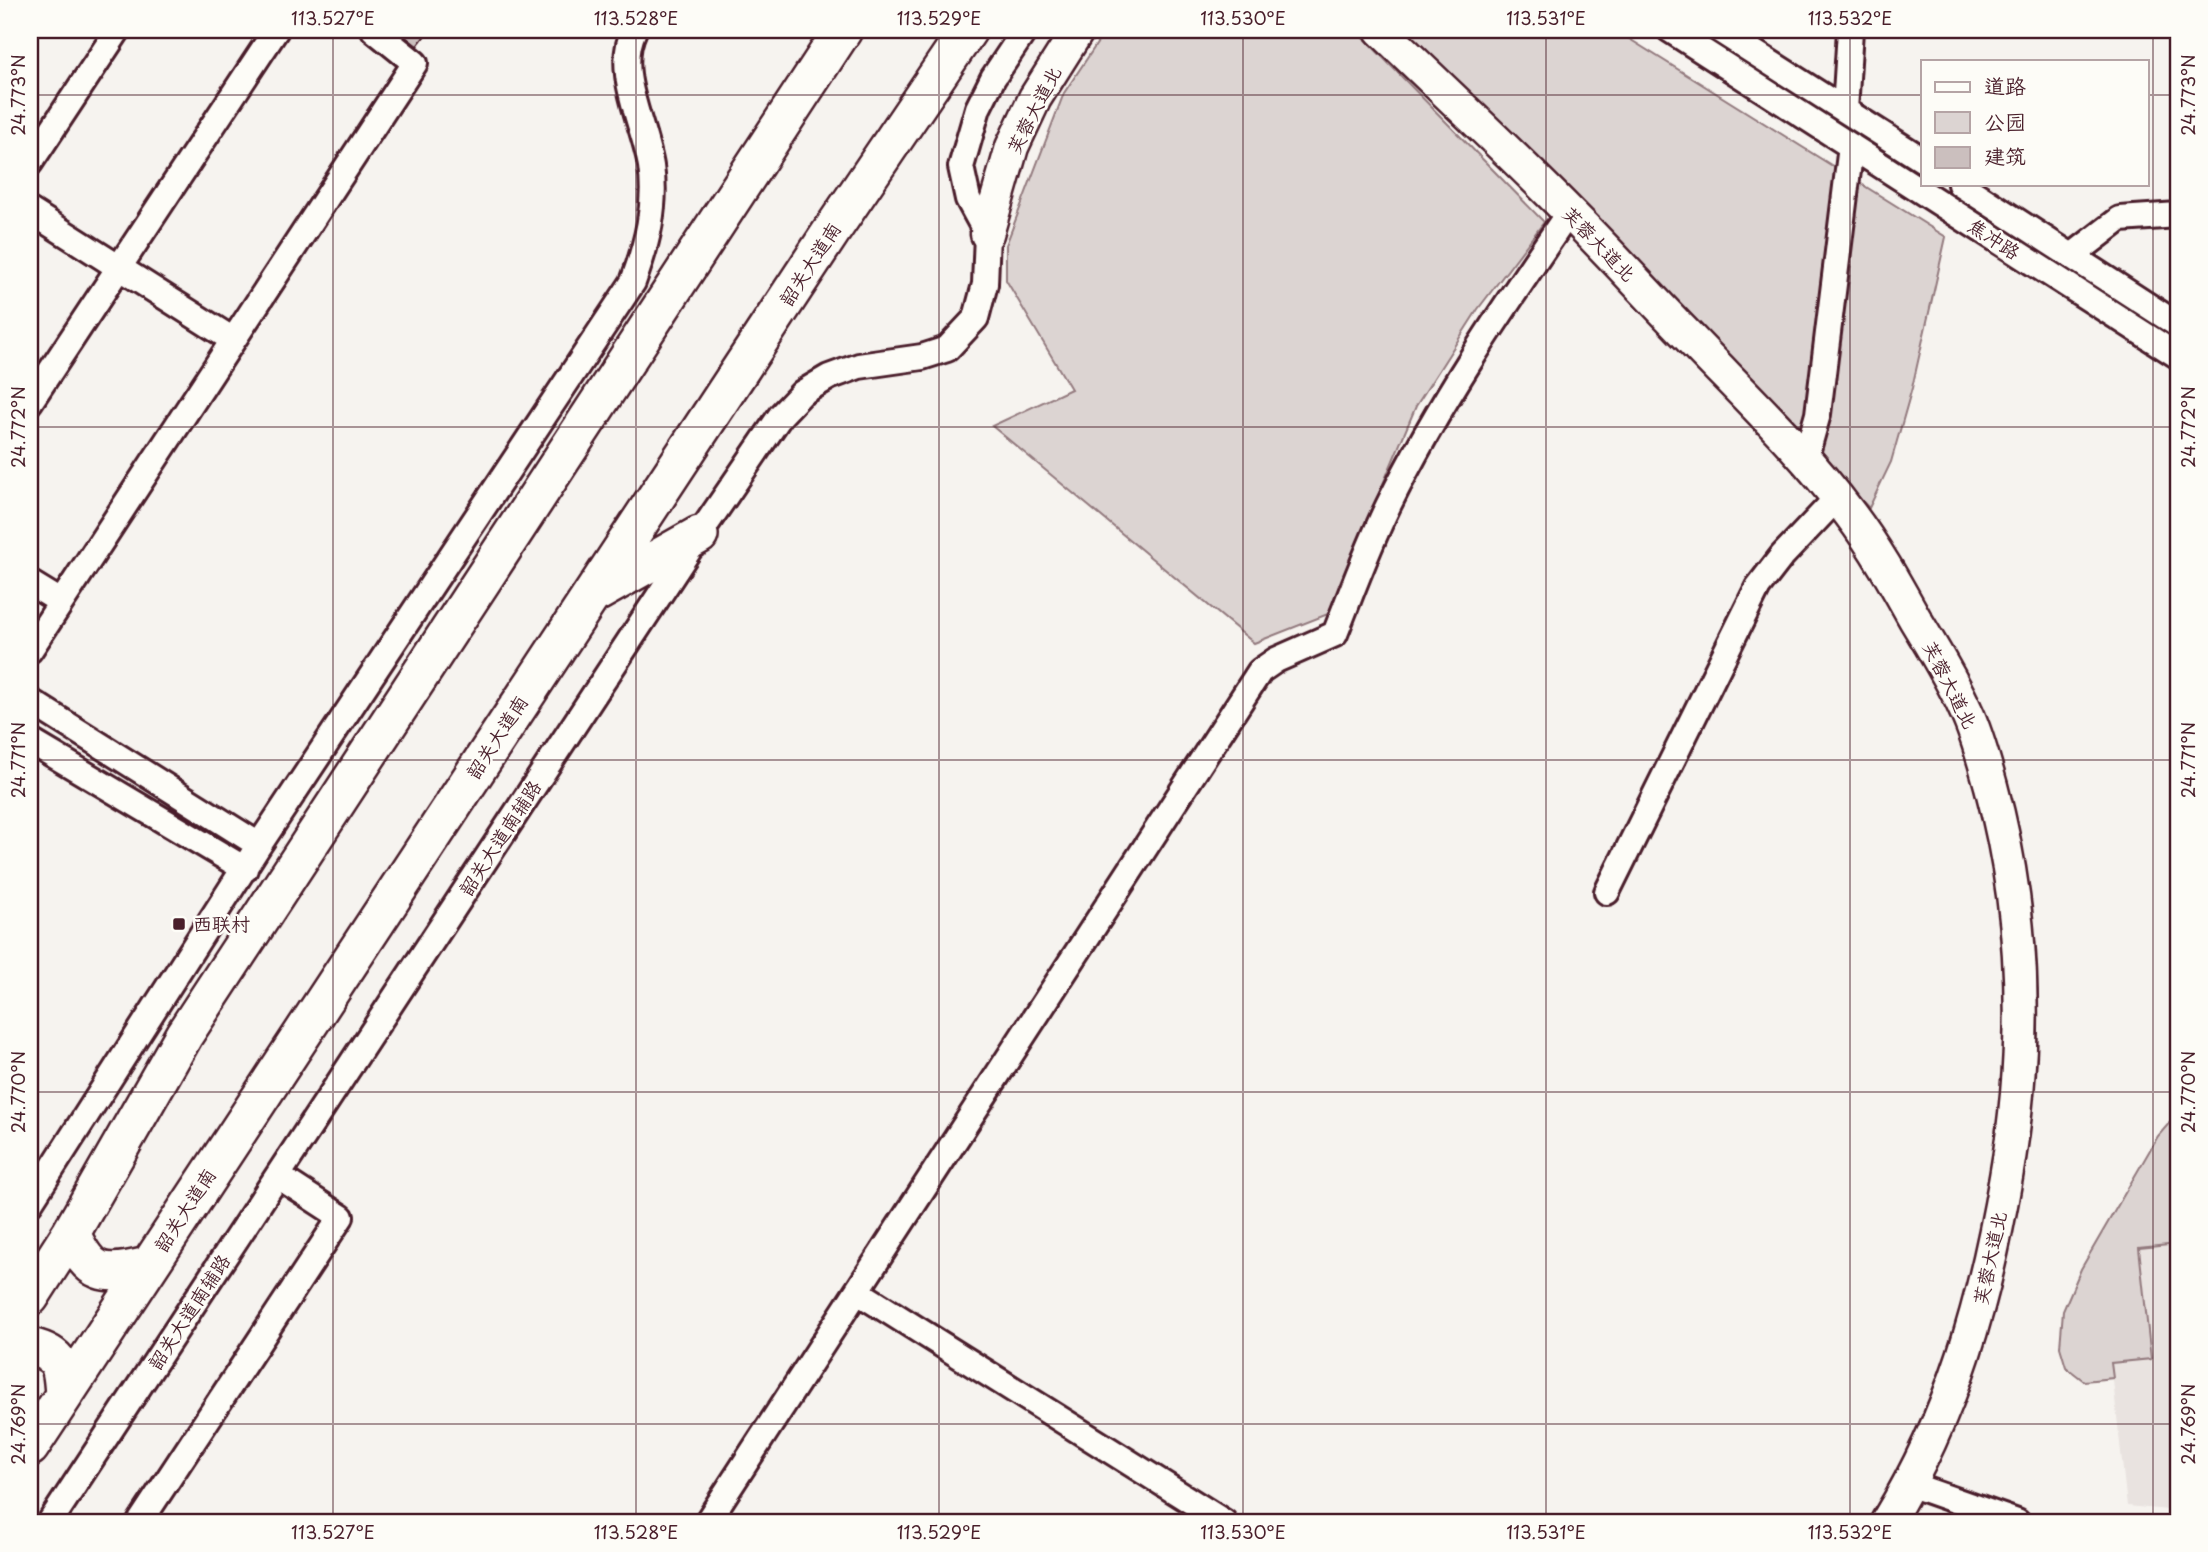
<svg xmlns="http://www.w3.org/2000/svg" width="2208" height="1552" viewBox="0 0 2208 1552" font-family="'Playpen Sans','LXGW WenKai TC',sans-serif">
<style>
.built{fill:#e9e3e0}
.green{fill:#dcd4d2;stroke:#937a7e;stroke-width:2}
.building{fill:#cbbfbe;stroke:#4a1f2b;stroke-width:2}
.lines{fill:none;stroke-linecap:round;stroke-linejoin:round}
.minor-casing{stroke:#4a1f2b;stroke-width:30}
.major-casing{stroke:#4a1f2b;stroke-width:37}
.highway-casing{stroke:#4a1f2b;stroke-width:42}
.minor{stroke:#fdfcf7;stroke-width:24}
.major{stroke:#fdfcf7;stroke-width:32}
.highway{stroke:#fdfcf7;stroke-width:37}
.ticks{fill:none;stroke:#4a1f2b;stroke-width:2;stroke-opacity:0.45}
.poi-dot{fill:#4a1f2b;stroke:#fdfcf7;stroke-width:2.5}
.labels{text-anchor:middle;stroke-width:5;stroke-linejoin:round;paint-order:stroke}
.street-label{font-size:19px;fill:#4a1f2b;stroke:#fdfcf7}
.poi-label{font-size:19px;fill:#4a1f2b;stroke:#fdfcf7;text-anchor:start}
.neatline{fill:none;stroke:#4a1f2b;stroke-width:2.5}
.ticks-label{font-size:18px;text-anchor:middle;fill:#4a1f2b}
</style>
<rect width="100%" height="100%" fill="#f6f3ef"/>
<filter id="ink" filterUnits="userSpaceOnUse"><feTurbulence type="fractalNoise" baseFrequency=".0143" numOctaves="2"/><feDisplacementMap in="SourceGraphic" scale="14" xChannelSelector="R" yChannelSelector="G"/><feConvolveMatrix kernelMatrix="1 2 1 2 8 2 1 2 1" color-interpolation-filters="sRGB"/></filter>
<g filter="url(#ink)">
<path class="built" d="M2178 1244V1511L2127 1506 2111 1363 2151 1358 2139 1248Z"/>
<path class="green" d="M1106 30H1356L1544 222 1478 309 1416 406 1328 614 1254 643 992 426 1071 389 1006 280V245L1064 93Z
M1400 30H1615L1946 237 1912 388 1891 462 1869 508 1577 203Z
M2178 1113V1244L2139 1248 2151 1359 2111 1363 2113 1378 2084 1381 2066 1367 2060 1347 2063 1311 2081 1269 2158 1136Z"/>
<path class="building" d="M397 30H429L417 46Z"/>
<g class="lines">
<g class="minor-casing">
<path id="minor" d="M1670 30 2178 356
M1719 30 1923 160
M1845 110 1850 30
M30 163 118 30
M1960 184 2178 325
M30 211 233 340
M2072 256 2120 219 2178 215
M30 402 276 30
M1805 460 1818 414 1851 146
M30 583 61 602
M30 650 415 63 374 30
M30 701 259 845
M30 741 245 869
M1607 892 1758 587 1782 556 1837 498
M30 1203 259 845 633 282C647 244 657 206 651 166 644 123 614 72 634 30
M858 1292 1224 1522
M1909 1484 2017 1522
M50 1522 699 535 781 415 802 393 829 377 859 366 922 357 947 349 976 318 985 284 987 234 968 199 961 167 978 108 993 78 1025 30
M140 1522 341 1217 278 1176
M707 1522 1260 671 1276 660 1335 634C1352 591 1368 547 1388 506 1439 402 1504 307 1569 212"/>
</g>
<g class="major-casing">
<path id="major" d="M1381 30C1444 91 1508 150 1570 213 1609 252 1646 293 1685 333 1741 392 1802 449 1850 514 1875 547 1895 583 1915 619 1933 649 1952 679 1966 711 1977 734 1984 761 1991 786 2026 915 2029 1045 2006 1177 1985 1300 1953 1414 1887 1522
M987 234 1012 147 1035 98 1078 30"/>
</g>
<g class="highway-casing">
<path id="highway" d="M598 592 699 535
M71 1233C90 1276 103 1277 148 1266
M30 1297 71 1233 184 1035 843 30
M30 1347C62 1354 62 1366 64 1395
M30 1447 831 232 968 30"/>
</g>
<use href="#minor" class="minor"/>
<use href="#major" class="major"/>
<use href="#highway" class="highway"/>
</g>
</g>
<path class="ticks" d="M333 30V1522M636 30V1522M939 30V1522M1243 30V1522M1546 30V1522M1850 30V1522M2153 30V1522M30 95H1923M2147 95H2178M30 427H2178M30 760H2178M30 1092H2178M30 1424H2178"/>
<rect class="poi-dot" x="172" y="917" width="14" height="14" rx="3.5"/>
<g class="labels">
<g class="street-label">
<text transform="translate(1034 110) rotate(-63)" y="7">芙蓉大道北</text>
<text transform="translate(1994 239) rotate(33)" y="7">焦冲路</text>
<text transform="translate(1599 244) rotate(46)" y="7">芙蓉大道北</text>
<text transform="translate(810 264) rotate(-57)" y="7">韶关大道南</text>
<text transform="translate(1950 685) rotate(63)" y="7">芙蓉大道北</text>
<text transform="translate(497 737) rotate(-57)" y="7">韶关大道南</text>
<text transform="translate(500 838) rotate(-57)" y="7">韶关大道南辅路</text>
<text transform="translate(185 1210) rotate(-57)" y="7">韶关大道南</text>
<text transform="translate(1990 1258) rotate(-78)" y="7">芙蓉大道北</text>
<text transform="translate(189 1312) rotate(-57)" y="7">韶关大道南辅路</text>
</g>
<g class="poi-label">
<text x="193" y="931">西联村</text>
</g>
</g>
<rect width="2208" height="1552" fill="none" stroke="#fdfcf7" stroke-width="77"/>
<rect x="1921" y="60" width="228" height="126" fill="#fdfcf7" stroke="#b5a4a5" stroke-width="2"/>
<rect x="1935" y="82" width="35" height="10" fill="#fdfcf7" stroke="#b5a4a5" stroke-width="2"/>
<text x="1984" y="94" font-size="21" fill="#4a1f2b">道路</text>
<rect x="1935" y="112" width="35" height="21" fill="#dcd4d2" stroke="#b5a4a5" stroke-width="2"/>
<text x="1984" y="130" font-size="21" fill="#4a1f2b">公园</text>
<rect x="1935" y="147" width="35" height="21" fill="#cbbfbe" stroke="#b5a4a5" stroke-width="2"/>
<text x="1984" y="164" font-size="21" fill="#4a1f2b">建筑</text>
<rect x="38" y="38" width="2132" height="1476" class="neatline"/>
<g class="ticks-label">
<text x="333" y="25">113.527°E</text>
<text x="636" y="25">113.528°E</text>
<text x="939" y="25">113.529°E</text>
<text x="1243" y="25">113.530°E</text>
<text x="1546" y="25">113.531°E</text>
<text x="1850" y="25">113.532°E</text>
<text transform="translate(19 95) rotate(-90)" y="6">24.773°N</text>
<text transform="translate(2189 95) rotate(-90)" y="6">24.773°N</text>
<text transform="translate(19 427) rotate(-90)" y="6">24.772°N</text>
<text transform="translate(2189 427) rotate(-90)" y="6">24.772°N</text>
<text transform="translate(19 760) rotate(-90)" y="6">24.771°N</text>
<text transform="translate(2189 760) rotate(-90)" y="6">24.771°N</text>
<text transform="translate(19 1092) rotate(-90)" y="6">24.770°N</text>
<text transform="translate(2189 1092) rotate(-90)" y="6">24.770°N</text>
<text transform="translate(19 1424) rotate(-90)" y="6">24.769°N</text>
<text transform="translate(2189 1424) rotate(-90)" y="6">24.769°N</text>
<text x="333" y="1539">113.527°E</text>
<text x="636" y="1539">113.528°E</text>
<text x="939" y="1539">113.529°E</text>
<text x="1243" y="1539">113.530°E</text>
<text x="1546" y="1539">113.531°E</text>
<text x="1850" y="1539">113.532°E</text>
</g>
</svg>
